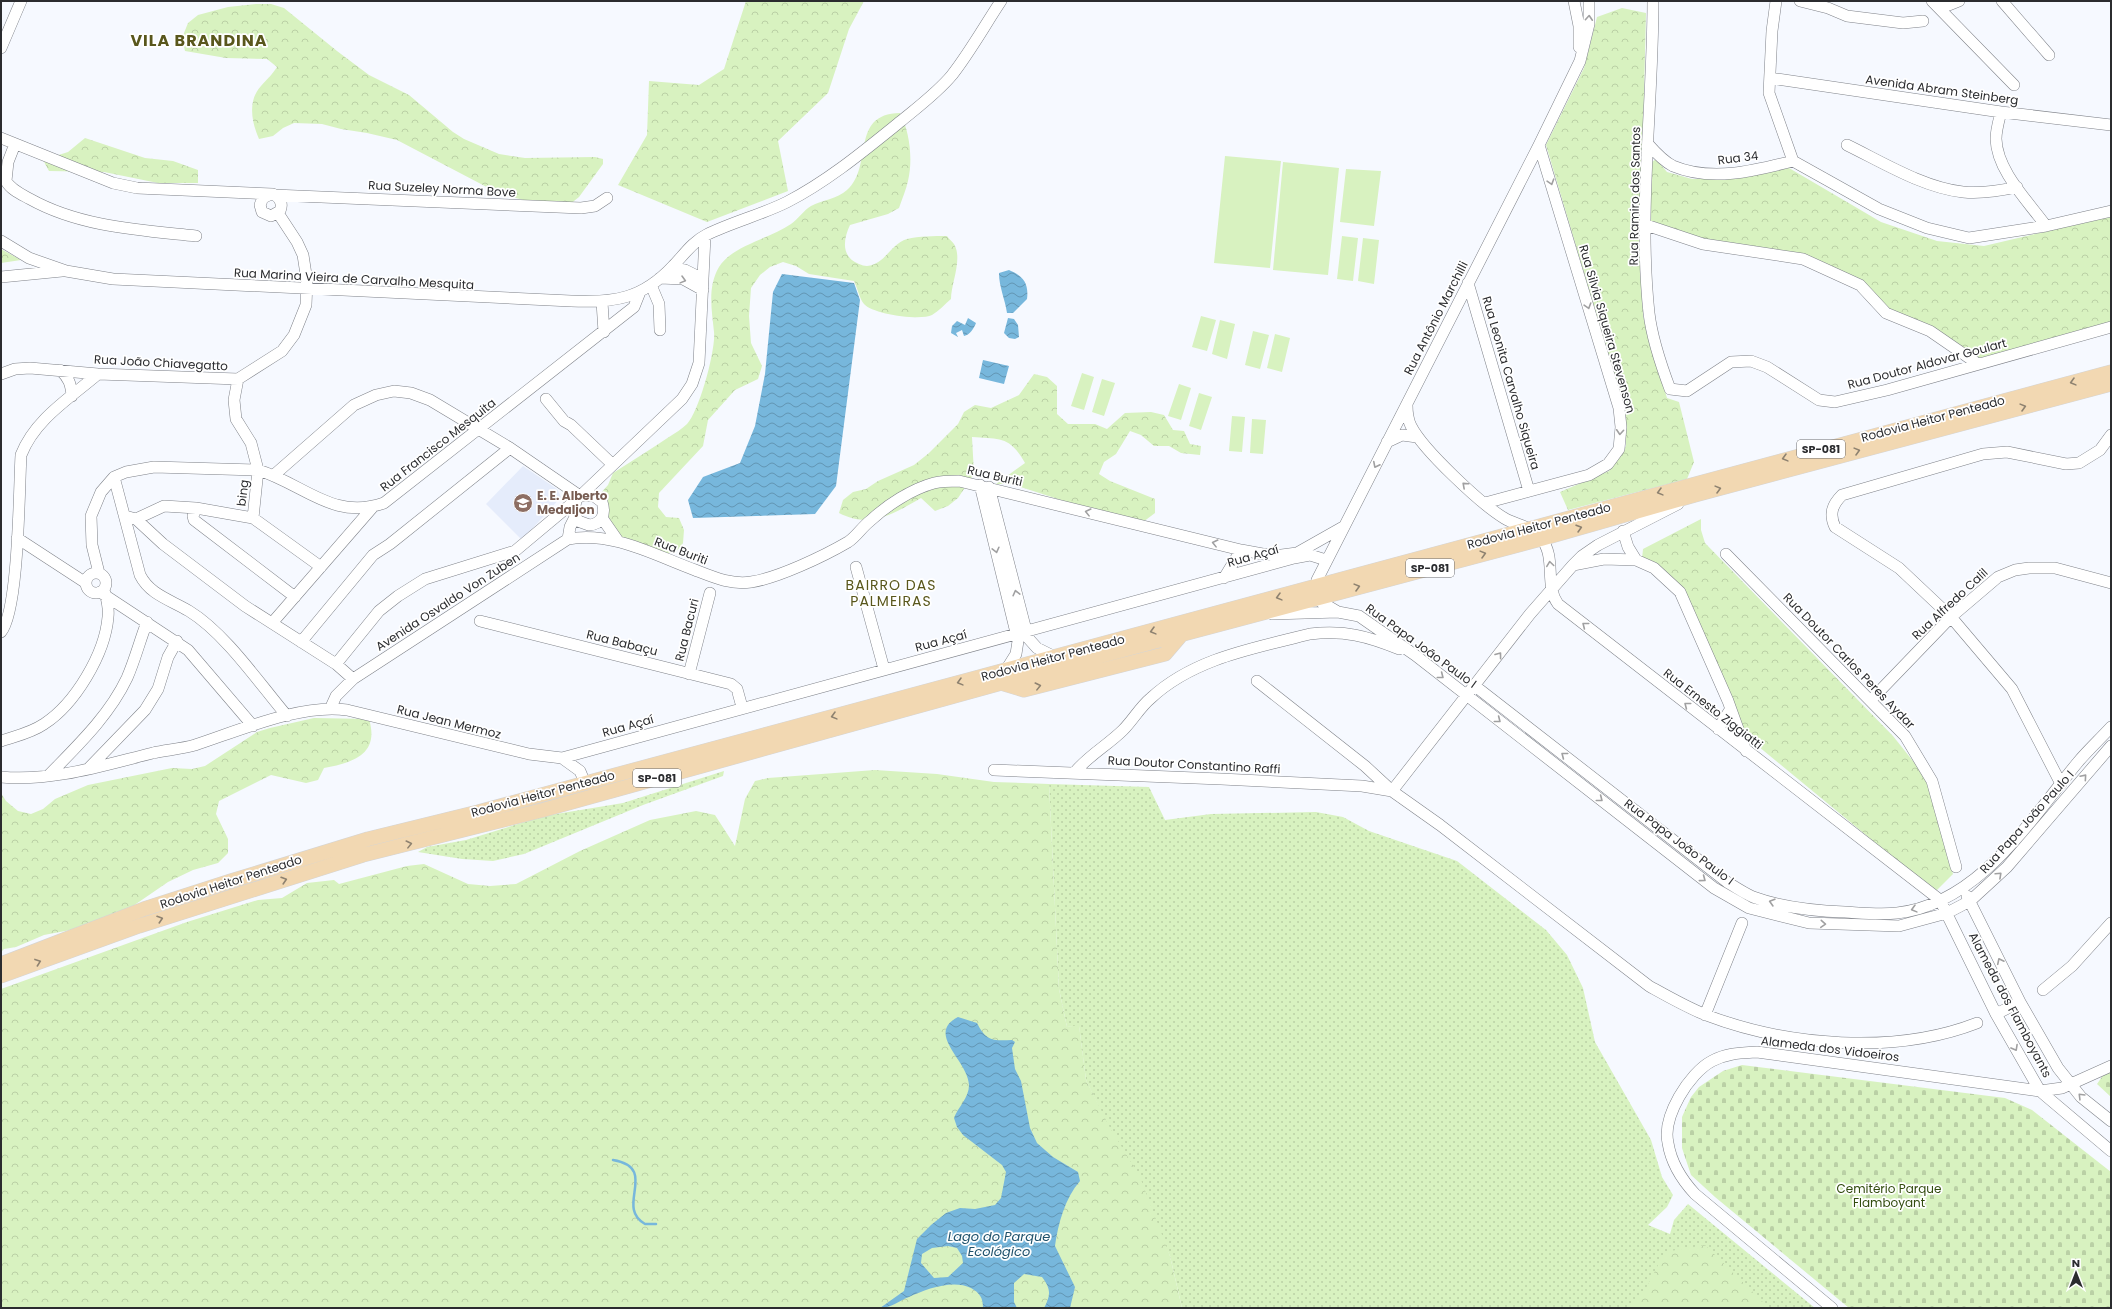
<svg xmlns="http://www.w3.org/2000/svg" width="2112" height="1309" viewBox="0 0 2112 1309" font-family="Poppins,sans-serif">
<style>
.built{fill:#e5ecfb}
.grass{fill:url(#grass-dots)}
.forest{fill:url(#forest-crowns)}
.cemetery{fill:url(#cemetery-stones)}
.pitch{fill:#d8f2c0}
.water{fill:url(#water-waves);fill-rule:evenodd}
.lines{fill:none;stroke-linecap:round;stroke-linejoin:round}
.stream{stroke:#77b7dc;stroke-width:2.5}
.minor-casing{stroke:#7f8289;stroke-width:12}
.major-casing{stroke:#d5d5d5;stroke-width:15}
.minor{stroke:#fff;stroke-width:11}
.major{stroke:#f2d8b2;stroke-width:14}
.oneway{stroke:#a0a0a1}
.oneway2{stroke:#8e8270}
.labels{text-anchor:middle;stroke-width:3.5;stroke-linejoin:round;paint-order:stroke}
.shield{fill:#fff;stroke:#6b6b6d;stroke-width:1}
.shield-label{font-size:11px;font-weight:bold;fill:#2b2c2f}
.street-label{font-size:12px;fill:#2b2c2f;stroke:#fff}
.education-label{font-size:12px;font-weight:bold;fill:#785e54;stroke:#fff;text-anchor:start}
.park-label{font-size:12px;fill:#324c0e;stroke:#fff}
.water-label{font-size:13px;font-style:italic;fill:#20526c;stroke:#fff}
.quarter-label{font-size:14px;letter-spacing:1px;fill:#59571c;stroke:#fff}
.district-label{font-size:16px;font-weight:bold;letter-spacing:1px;fill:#59571c;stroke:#fff}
</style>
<defs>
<pattern id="grass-dots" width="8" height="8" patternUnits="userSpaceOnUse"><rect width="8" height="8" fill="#d8f2c0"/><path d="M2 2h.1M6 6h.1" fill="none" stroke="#bad0a5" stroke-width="1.8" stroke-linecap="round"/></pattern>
<pattern id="forest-crowns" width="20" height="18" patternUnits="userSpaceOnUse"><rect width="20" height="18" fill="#d8f2c0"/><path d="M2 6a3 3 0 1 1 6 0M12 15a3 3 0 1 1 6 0" fill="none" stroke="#bad0a5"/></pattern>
<pattern id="cemetery-stones" width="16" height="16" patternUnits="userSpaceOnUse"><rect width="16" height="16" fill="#d8f2c0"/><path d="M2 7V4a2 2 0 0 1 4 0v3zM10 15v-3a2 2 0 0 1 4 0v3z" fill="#bad0a5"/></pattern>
<pattern id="water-waves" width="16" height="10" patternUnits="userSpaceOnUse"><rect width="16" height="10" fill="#77b7dc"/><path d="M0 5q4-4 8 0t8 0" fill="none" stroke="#6295b3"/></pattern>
</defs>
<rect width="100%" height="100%" fill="#f6f9ff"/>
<path class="built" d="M523 466 557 489 561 497 522 540 486 504Z"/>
<path class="grass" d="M724 771 723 776 643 805 524 854 493 861 462 859 418 852 427 847 466 840 544 816 623 803Z
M1049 784 1149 787 1165 820 1211 814 1316 812 1343 817 1369 831 1457 861 1546 930 1567 955 1583 988 1595 1042 1651 1140 1662 1177 1673 1195 1667 1207 1648 1225 1670 1234 1674 1220 1688 1204 1815 1308H1182L1170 1256 1086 1080 1079 1026 1067 1027 1059 989Z"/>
<path class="forest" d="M746 1H864L849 29 828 93 778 141 788 191 707 222 618 185 647 135 649 81 699 85 724 69Z
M256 4H271L284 8 337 51 369 75 409 95 453 132 464 139 499 154 525 158 595 157 603 159V164L579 197 569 205 539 204 500 194 397 140 367 133 341 129 322 124 294 123 283 128 273 136 259 139C252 123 247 101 261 86 267 79 272 75 277 67L267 59 226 58 185 51 182 38 188 23 198 15 228 7Z
M1622 8 1646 13 1641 215 1643 316 1667 398 1679 402 1694 462 1687 479 1568 510 1560 492 1609 471 1626 446 1625 411 1546 145 1584 68 1597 17Z
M900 113C910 132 913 160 908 181 906 190 902 199 899 208L888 214 850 225C843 240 841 257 859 264 862 265 864 266 867 266 886 264 890 244 907 239 919 236 934 236 947 236 949 239 954 243 955 246 962 261 951 284 951 299 945 304 939 311 932 315 920 321 872 314 864 304 860 300 857 287 854 281L809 274 796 266 783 262 770 267 760 275 751 288 749 316 751 343 762 366 758 379 735 390 708 420 703 446 659 493 658 507 666 517 679 518 684 530 683 543 675 553H662L611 536 600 494 608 485 613 473C632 461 651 449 669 437 675 433 682 429 687 424 699 412 716 350 714 332 712 311 707 287 719 267 733 245 769 239 791 224 798 219 804 210 811 206 822 200 837 199 847 190 874 166 849 114 900 113Z
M85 138 145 158 173 161 198 170V183H158L104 172 49 171 43 160 68 152Z
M1656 159 1667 172 1692 179H1729L1789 168 1881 222 1937 241 1984 246 2111 216V323L1978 360 1887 311 1862 284 1805 257 1699 241 1650 221 1652 162Z
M1 249 21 260 1 263Z
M1034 374 1047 377 1057 386V414L1068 424H1095L1107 429 1125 413 1151 412 1164 415 1173 430 1184 431 1190 444 1201 446 1200 455 1181 453 1169 446H1154L1141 435 1130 431 1116 454 1104 462 1099 474 1110 481 1155 499V513L1143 522 1092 510 1011 484H996L1025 463C1010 436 1000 439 972 437L974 474 958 498 948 506 935 511 921 498C893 514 870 529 839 513L843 500 853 492 866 489 878 481 914 465 929 453 958 424 964 412 975 405 991 408 1019 395Z
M1701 519V530L1705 543 1893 736 1925 776 1953 874 1935 892 1747 737 1682 591 1642 559 1643 549Z
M314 718 369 719C380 755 352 763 324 768L318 780 306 783 271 775 219 801 216 814 228 839V853L218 863 193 870 168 882 101 928H81L44 935 16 947 4 949 1 952V793L6 801 18 811 31 814 43 809 55 799 88 785 172 768 192 769 205 766 257 732 270 728Z
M875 770 937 774 994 782 1049 784 1059 989 1067 1027 1079 1025 1086 1080 1109 1126 1140 1177 1170 1256 1182 1308H1V989L187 922 258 900 282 898 307 883 334 880 339 884 407 866 424 864 468 884 490 886 516 884 580 851 650 820 696 811 715 815 735 846 745 799 755 781 768 778Z
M1705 1245 1769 1308H1630L1646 1288 1665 1252Z"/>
<path class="cemetery" d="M1742 1065 2005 1098 2032 1110 2111 1172V1308H1849L1715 1197 1691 1175 1682 1148V1117L1691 1097 1699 1087 1723 1071Z
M2111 1070V1097L2097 1084 2106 1071Z"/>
<path class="pitch" d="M1225 156 1281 161 1270 268 1214 263Z
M1283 162 1339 168 1328 275 1273 270Z
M1346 169 1381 171 1374 226 1340 222Z
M1342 236 1358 238 1353 281 1337 279Z
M1363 238 1379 240 1374 284 1358 281Z
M1201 316 1216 320 1207 351 1192 347Z
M1220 320 1235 324 1227 359 1212 354Z
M1253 331 1269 335 1260 369 1245 365Z
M1275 334 1290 338 1282 372 1267 368Z
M1082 373 1094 377 1084 410 1071 406Z
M1102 379 1115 383 1104 416 1092 412Z
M1179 384 1191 388 1181 420 1168 416Z
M1199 393 1212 397 1201 430 1189 426Z
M1232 416 1245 417 1242 452 1229 451Z
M1252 419 1266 420 1263 454 1250 453Z"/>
<path class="water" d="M1009 270C1023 276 1029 283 1027 299L1013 313H1007C1005 299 999 287 999 273Z
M782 274 854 283 860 300 836 486 815 514 693 518 688 500 703 477 740 463 755 426 765 374 773 292Z
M968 318 976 323C974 328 970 335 964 336L962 330 956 333 958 337 951 333 952 326 957 321 965 325Z
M1008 318 1014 319 1018 325 1019 337 1015 339 1009 338 1004 333Z
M983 360 1009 366 1004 384 979 378Z
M958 1017 977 1023C986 1041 993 1041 1012 1040L1015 1042 1012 1048 1015 1069 1021 1081 1030 1128 1037 1143 1053 1157 1078 1172 1080 1181C1065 1198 1058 1224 1055 1246L1075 1287 1070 1308H1044C1051 1295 1051 1289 1042 1277L1024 1274 1014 1283V1302L1017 1308H983C983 1298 980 1293 971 1288 953 1279 926 1289 909 1297 898 1301 892 1308 880 1308L904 1291 917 1239 931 1225 946 1213 960 1208 975 1209 995 1205 1001 1198 1006 1172 1002 1165 963 1135 957 1127 954 1118C958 1107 969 1098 969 1085 968 1060 925 1034 958 1017ZM948 1246 957 1248 962 1256 963 1263 948 1277 934 1278 921 1263 922 1254 932 1248Z"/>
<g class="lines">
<path class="stream" d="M613 1160C660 1168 614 1207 645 1224H656"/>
<g class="minor-casing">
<path id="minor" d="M1574 1 1579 26V47
M1653 1C1653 105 1638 210 1649 313 1652 339 1661 365 1670 389L1687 391 1731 362 1751 361 1767 367 1819 400 1835 402 1887 390 2111 327
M1776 1 1772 31 1769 93 1793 161 1879 209 1927 228 1969 238 2046 226 2111 211
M1800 1 1828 8 1847 16 1903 23 1923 21
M1932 1 2014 85
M2002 1 2049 55
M1937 5H1949L1959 1
M1 48 21 1
M1770 78 2001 112 2111 125
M2001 112C1999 120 1996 130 1996 139 1997 171 2028 201 2046 226
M1 138 113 183 137 188 273 194C281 198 283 204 280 211L271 216 262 212 260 205 263 198 269 195
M15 144 8 162 6 181C11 190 21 194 30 199 80 227 140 230 196 236
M1648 144C1655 152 1663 161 1673 166 1711 182 1754 171 1793 161
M1847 145C1882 162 1924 188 1963 192 1982 194 1999 191 2017 187
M274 195 581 208 595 206 607 198
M1646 225 1703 244 1803 259 1860 285 1886 313 1930 331 1978 364
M1 241 29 258 66 271 113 279 571 301C614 303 642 299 673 266 683 256 692 242 706 235 732 222 761 215 787 202 828 181 865 150 901 121 918 107 938 92 952 75 970 52 985 25 1001 1
M672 268 685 270 703 279
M1 277 62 271
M660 278 683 279 703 290
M1468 283 1529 491
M651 285 659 304 660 330
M602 302 604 332
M60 370C69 378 71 384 72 396
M1 374 15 369 30 368 98 374 238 379 282 351 294 335 306 305 307 281 303 255 297 242 278 213
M238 379 234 400 236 419 251 443 258 470 253 518
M546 399 564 421 571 425 612 464
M1407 405C1407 413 1408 420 1411 426 1423 450 1481 504 1504 518 1517 526 1531 525 1541 538 1557 558 1544 585 1558 604L1940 900 1996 1014 2040 1091 2111 1151
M1387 442 1402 435 1417 437
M274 475 354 405 376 395 394 391 411 393 430 400 510 448 580 496
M114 477 140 575C150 595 171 600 189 611 225 633 259 683 287 716
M980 485 1018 641 1016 654 1006 670
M989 487 1028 638 1037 648 1055 657
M576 500 574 513 578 521 589 525C602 524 606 514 602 502L594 496H580
M1485 503 1589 475 1608 464 1619 449 1621 427 1619 408 1539 145
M196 508 193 516 194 520 295 597
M125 516 136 519 163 544 245 606 336 664 353 679
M602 518 618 541
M136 519 164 506 196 508 253 518 321 567
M1623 531 1628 547 1636 560
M17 538 86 583
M568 539 570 527 575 517
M1726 554 1905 736 1932 781 1956 867
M1573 565 1604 559 1636 560 1654 568 1680 592 1728 701 1746 751
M856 567 884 669
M86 583a10 10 0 1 1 20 0a10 10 0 1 1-20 0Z
M99 573 92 545 91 516 101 492 114 477 126 472 154 467 258 470C304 484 333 521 384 503L634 307 640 292
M1224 578 1241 550
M100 592 188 650 253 726
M1338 612 1321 602 1317 587V580L1539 145 1580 61 1589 24V1
M1272 614 1338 612 1359 616 1415 655 1714 888 1749 908 1809 923 1899 926 1947 913 1970 901 2007 867 2111 746
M480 621 731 684 737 689 742 707
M272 623 372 508
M1 632C19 611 19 488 21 455 35 419 70 398 98 374
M301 642 373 555 390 544 510 448
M336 664 379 611 398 596 425 579 515 551 576 500 682 399 692 384 699 363 705 236
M689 674 710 593
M1257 681 1365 766 1392 791 1440 825 1649 986C1667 996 1686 1007 1706 1015 1787 1046 1895 1055 1977 1023
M1475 686 1727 882C1735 887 1744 893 1753 897 1783 908 1814 911 1845 912 1862 913 1880 915 1897 913 1979 904 2030 820 2078 762 2088 750 2100 739 2111 727
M1871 700 1951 617 1998 577 2015 570 2029 568H2055L2111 583
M331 707 336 696 353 679 568 539C613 531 654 555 695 570 713 577 731 585 751 582 778 578 824 556 848 542 856 537 862 527 870 521 887 505 912 489 934 483 942 481 951 481 959 481L1241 550 1274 556 1297 553 1343 527
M1718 729 1730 710
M1 741C16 736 31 733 44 724 75 704 105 654 108 617 109 609 107 600 105 593
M562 758 580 771 585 783
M89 768 145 710 158 689 168 657 177 641
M994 770 1221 779 1362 786 1392 791 1530 614 1573 565 1582 556 1598 545 1678 504
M1075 772C1089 755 1108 745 1123 730 1133 720 1140 707 1151 698 1194 658 1255 648 1310 634 1344 630 1367 636 1399 649
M48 776C77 746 109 716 127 678 135 660 140 640 147 622
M1 777C52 782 104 765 153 753 167 750 181 749 195 745 238 731 302 703 347 710L529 754 562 758 1294 558 1310 555 1326 560
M2061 784 2012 689 1951 617 1899 568 1835 527C1829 514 1832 505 1842 495L1983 454 2007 452 2066 464 2079 463 2100 450 2111 435
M1967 896 2020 1002 2058 1068 2081 1097 2111 1121
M2043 990 2072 966 2111 923
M1996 1014 2020 1002
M1705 1015 1742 923
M1832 1308 1695 1194C1682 1180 1671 1162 1668 1143 1662 1117 1689 1073 1712 1061 1727 1053 1741 1053 1757 1052L2040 1091 2062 1088 2111 1066"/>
</g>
<g class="major-casing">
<path id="major" d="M1001 683 1024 690 1165 654 1183 633
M1 964 144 909 231 881 368 839 478 812 2111 372
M1 976 139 926 363 855 543 810 1059 667 1541 539 1695 495 2111 384"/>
</g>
<use href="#minor" class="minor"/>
<use href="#major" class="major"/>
</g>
<defs><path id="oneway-chevron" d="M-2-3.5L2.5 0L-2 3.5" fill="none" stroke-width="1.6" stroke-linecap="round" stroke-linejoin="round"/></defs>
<g class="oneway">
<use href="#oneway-chevron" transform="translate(1589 18) rotate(-86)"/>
<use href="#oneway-chevron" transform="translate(1551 182) rotate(73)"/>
<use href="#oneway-chevron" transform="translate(683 280) rotate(15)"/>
<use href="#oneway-chevron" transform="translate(1588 306) rotate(73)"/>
<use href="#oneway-chevron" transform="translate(1620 432) rotate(94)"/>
<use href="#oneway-chevron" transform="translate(1376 465) rotate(117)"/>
<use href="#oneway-chevron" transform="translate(1465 485) rotate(-138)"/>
<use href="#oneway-chevron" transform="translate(1088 512) rotate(-166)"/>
<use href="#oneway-chevron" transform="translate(1215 543) rotate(-166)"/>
<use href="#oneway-chevron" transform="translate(996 550) rotate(76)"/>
<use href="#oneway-chevron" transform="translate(1550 564) rotate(-98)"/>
<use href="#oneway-chevron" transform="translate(1016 593) rotate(-104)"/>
<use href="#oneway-chevron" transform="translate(1585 625) rotate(-142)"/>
<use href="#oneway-chevron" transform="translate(1499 655) rotate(-53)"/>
<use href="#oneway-chevron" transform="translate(1441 676) rotate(38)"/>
<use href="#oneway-chevron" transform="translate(1687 705) rotate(-142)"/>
<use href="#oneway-chevron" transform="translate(1498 720) rotate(38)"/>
<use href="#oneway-chevron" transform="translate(1564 755) rotate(-142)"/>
<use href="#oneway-chevron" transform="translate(2084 777) rotate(-49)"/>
<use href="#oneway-chevron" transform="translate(1600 799) rotate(38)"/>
<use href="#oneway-chevron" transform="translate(1999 875) rotate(-43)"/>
<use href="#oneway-chevron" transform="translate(1703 879) rotate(37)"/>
<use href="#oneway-chevron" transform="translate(1772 902) rotate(-164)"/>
<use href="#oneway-chevron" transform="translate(1914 909) rotate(165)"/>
<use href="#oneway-chevron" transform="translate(1823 924) rotate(4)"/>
<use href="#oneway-chevron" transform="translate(2000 961) rotate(-116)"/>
<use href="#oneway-chevron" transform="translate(2015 1048) rotate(61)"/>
<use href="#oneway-chevron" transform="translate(2081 1096) rotate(-135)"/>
</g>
<g class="oneway2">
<use href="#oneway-chevron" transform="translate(2073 382) rotate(165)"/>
<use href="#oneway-chevron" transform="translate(2023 407) rotate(-15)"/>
<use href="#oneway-chevron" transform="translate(1857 451) rotate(-15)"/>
<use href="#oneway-chevron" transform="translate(1785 458) rotate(165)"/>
<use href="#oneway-chevron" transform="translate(1718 489) rotate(-15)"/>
<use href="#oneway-chevron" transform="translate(1660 492) rotate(165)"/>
<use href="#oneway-chevron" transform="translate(1579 528) rotate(-16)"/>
<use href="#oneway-chevron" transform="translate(1483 554) rotate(-15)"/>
<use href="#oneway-chevron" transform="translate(1357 587) rotate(-15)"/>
<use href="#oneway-chevron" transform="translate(1279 597) rotate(165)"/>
<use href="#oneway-chevron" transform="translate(1153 631) rotate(165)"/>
<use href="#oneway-chevron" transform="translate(960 682) rotate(165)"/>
<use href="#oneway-chevron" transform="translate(1038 686) rotate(-14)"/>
<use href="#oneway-chevron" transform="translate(834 716) rotate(165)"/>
<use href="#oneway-chevron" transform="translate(409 844) rotate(-14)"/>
<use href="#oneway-chevron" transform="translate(284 880) rotate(-17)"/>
<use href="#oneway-chevron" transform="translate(160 919) rotate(-18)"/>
<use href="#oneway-chevron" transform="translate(38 962) rotate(-20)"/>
</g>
<defs>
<g id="school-disc" transform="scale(1)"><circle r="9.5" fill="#8d6e63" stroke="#fff"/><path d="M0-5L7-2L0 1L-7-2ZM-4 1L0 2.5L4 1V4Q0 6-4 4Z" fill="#fff"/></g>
</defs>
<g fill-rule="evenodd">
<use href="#school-disc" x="523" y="503"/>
</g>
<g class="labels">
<g class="shield">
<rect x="1797" y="440" width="48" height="18" rx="3"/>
<rect x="1406" y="559" width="48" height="18" rx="3"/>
<rect x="633" y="769" width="48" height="18" rx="3"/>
</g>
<g class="shield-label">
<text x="1821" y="453">SP-081</text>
<text x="1430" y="572">SP-081</text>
<text x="657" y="782">SP-081</text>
</g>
<g class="street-label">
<text transform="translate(1942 90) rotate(8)" y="4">Avenida Abram Steinberg</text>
<text transform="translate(1738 158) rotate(-7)" y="4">Rua 34</text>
<text transform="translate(442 189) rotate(3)" y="4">Rua Suzeley Norma Bove</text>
<text transform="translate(1635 196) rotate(-89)" y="4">Rua Ramiro dos Santos</text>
<text transform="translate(354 279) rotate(3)" y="4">Rua Marina Vieira de Carvalho Mesquita</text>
<text transform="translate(1436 318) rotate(-63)" y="4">Rua Antônio Marchilli</text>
<text transform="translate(1607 329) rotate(74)" y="4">Rua Silvia Siqueira Stevenson</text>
<text transform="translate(161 363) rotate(3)" y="4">Rua João Chiavegatto</text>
<text transform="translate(1927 364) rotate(-15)" y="4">Rua Doutor Aldovar Goulart</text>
<text transform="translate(1511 383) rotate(74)" y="4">Rua Leonita Carvalho Siqueira</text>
<text transform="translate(1933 419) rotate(-15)" y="4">Rodovia Heitor Penteado</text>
<text transform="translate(438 445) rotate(-38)" y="4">Rua Francisco Mesquita</text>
<text transform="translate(995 476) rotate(13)" y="4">Rua Buriti</text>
<text transform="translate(243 493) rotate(-83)" y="4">bing</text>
<text transform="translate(1539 526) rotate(-15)" y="4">Rodovia Heitor Penteado</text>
<text transform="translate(681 551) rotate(21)" y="4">Rua Buriti</text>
<text transform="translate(1253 556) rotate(-16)" y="4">Rua Açaí</text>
<text transform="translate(448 602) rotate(-33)" y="4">Avenida Osvaldo Von Zuben</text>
<text transform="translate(1950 604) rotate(-43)" y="4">Rua Alfredo Calil</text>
<text transform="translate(687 630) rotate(-76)" y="4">Rua Bacuri</text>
<text transform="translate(941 641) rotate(-15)" y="4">Rua Açaí</text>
<text transform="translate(622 643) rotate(14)" y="4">Rua Babaçu</text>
<text transform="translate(1421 646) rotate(36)" y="4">Rua Papa João Paulo I</text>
<text transform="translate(1053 658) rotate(-15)" y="4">Rodovia Heitor Penteado</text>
<text transform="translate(1849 661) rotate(46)" y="4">Rua Doutor Carlos Peres Aydar</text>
<text transform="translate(1713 709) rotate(38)" y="4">Rua Ernesto Ziggiatti</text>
<text transform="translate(449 722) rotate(14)" y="4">Rua Jean Mermoz</text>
<text transform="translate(628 726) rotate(-16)" y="4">Rua Açaí</text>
<text transform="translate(1194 765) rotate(3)" y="4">Rua Doutor Constantino Raffi</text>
<text transform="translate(543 794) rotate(-15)" y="4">Rodovia Heitor Penteado</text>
<text transform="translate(2027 822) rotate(-48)" y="4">Rua Papa João Paulo I</text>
<text transform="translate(1679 842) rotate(37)" y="4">Rua Papa João Paulo I</text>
<text transform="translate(231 882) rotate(-18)" y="4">Rodovia Heitor Penteado</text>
<text transform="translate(2010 1005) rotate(62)" y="4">Alameda dos Flamboyants</text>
<text transform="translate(1830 1049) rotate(7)" y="4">Alameda dos Vidoeiros</text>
</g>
<g class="education-label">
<text x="537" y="500">E. E. Alberto<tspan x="537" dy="14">Medaljon</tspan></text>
</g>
<g class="park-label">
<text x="1889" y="1193">Cemitério Parque<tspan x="1889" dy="14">Flamboyant</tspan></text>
</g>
<g class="water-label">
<text x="999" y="1241">Lago do Parque<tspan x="999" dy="15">Ecológico</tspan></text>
</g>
<g class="quarter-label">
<text x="891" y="590">BAIRRO DAS<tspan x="891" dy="16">PALMEIRAS</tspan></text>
</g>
<g class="district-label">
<text x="199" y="46">VILA BRANDINA</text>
</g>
</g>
<rect width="2112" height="1309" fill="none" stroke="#2b2c2f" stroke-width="4"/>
<g transform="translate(2076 1273)" stroke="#ffffff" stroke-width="3" paint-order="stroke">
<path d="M0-3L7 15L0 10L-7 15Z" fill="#2b2c2f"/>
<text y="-6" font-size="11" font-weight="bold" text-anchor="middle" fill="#2b2c2f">N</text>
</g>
</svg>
